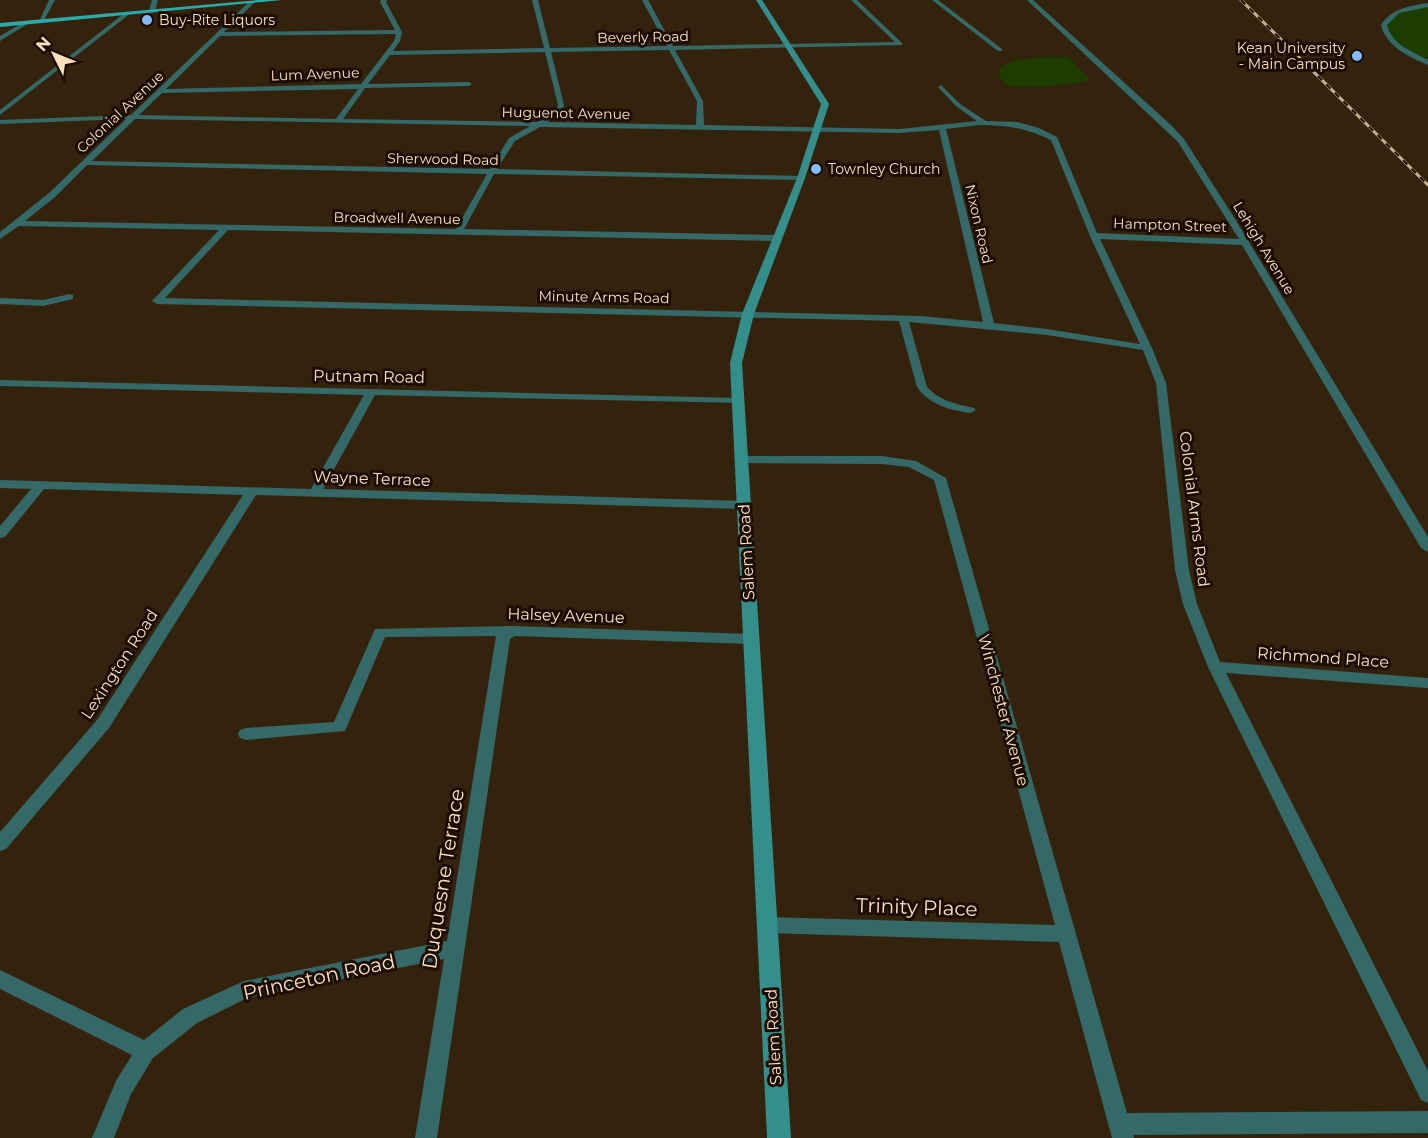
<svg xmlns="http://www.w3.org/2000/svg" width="1428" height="1138" viewBox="0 0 1428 1138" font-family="Montserrat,sans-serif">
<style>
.green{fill:#1d3c00}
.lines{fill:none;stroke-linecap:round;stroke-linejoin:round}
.street{fill:#356968;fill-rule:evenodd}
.secondary{fill:#338e8c;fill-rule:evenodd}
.primary{fill:#2aaaa8;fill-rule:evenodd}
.rail-casing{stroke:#c7af90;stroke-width:3}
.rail{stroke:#1b0c00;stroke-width:2;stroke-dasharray:6;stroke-linecap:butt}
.poi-dot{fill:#86bbfb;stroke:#1b0c00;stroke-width:2}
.labels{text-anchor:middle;stroke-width:6;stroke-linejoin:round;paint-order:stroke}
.far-poi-label{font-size:14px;fill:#fbe0be;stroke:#1b0c00;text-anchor:start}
.far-street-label{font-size:14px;fill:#fbe0be;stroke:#1b0c00}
.street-label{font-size:16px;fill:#fbe0be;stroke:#1b0c00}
.near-street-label{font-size:20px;fill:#fbe0be;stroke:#1b0c00}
</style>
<rect width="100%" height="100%" fill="#34230c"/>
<path class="green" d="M1428 5V64L1388 37 1386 21 1398 12Z
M1045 57H1069L1089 80C1071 85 1028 89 1010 86 1005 84 1002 81 999 77L1000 67 1016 60Z"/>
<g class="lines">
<path class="street" d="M49 0H55L43 22H39Z
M152 0H158L155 11 152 13 149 11Z
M381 0H387L386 2 402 32 400 41 393 51 544 48 532 0H538L550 48 667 46 642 0H648L673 46 895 42 851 0H857L902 43V45L675 50 703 101 704 125 900 129 977 121 956 106 938 87 941 85 960 104 986 121 1017 122 1039 128 1057 137 1097 233 1239 239 1178 142 1027 0H1033L1171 125 1184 139 1235 219 1428 537V552L1421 548 1242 245 1100 239 1152 348 1166 383 1189 570 1197 604 1220 662 1428 678V688L1226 673 1428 1071V1103L1421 1100 1208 667 1183 604 1175 570 1156 383 1143 350 1047 335 909 322 927 387C940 401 956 404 974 408L976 410 970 413C949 410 930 405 917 387L899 321 157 304 152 301 154 299 219 230 19 226 0 239V232L49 193 126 119 0 124V120L131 115 250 1 255 2 224 32 395 30 380 2ZM396 34 394 41 361 84 166 89 220 36ZM669 50 697 101 696 125 547 122 562 114 564 105 551 52ZM545 52 558 105 556 111 537 122 343 119 365 88 469 86 472 84 469 82 368 84 390 55ZM358 89 336 119 139 115 162 93ZM135 119 530 126 509 138 490 169 92 161ZM979 125C1006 125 1027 128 1051 140L1090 236 1140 344 1047 329 994 323 946 129ZM540 127 900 133 939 130 983 322 921 316 165 298 228 230 777 241 781 238 777 235 464 229 494 174 801 180 805 178 801 176 497 169 515 141ZM87 165 487 174 456 229 25 221 55 197Z
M932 0H938L1002 49V51H998Z
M1428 3V7L1399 13 1387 25C1392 45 1412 51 1428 60V65C1409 57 1386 46 1381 25 1392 8 1410 6 1428 3Z
M126 12 131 13 0 115V110Z
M24 22 29 23 0 41V36Z
M70 294 73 295V299L43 306 0 304V298L43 300Z
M0 380 738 398 742 399V403L375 395 323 489 744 501 750 505 744 509 256 495 109 728 6 849 0 851V832L97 720 243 495 44 489 5 537 0 538V526L31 489 0 488V480L311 489 364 395 0 386Z
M741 456H882L916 461 946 478 1127 1113 1428 1111V1133L1133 1135 1134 1138H1112L1059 942 767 933 760 931 758 925 760 919 767 917 1055 925 934 480 909 467 882 464 737 463 735 460Z
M512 626 751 634 756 635 758 639 756 643 751 644 515 636 510 639 437 1138H415L444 959 247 998 197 1023 153 1058 131 1094 114 1138H92L116 1081 132 1055 0 989V970L144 1040 183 1009 244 981 447 941 496 636 385 637 345 731 246 740 240 738 238 734 240 730 246 728 334 722 375 629Z"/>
<path class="secondary" d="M756 0H762L829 104 805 178 754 314 742 363 791 1138H767L730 363 742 314 797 178 821 104Z"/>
<path class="primary" d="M258 0H282L0 27V23Z"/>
<g class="rail-casing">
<path id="rail" d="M1241 0 1428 185"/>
</g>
<use href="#rail" class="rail"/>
</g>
<g class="poi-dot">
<circle cx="147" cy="20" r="6"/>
<circle cx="1357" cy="56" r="6"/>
<circle cx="816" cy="169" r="6"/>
</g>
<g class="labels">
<g class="far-poi-label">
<text x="159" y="25">Buy-Rite Liquors</text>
<text x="1345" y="53" text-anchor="end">Kean University<tspan x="1345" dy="16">- Main Campus</tspan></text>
<text x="828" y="174">Townley Church</text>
</g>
<g class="far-street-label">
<text transform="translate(643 37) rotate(-1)" y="5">Beverly Road</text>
<text transform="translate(315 74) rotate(-2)" y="5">Lum Avenue</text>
<text transform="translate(120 112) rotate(-43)" y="5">Colonial Avenue</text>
<text transform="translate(566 113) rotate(1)" y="5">Huguenot Avenue</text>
<text transform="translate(443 159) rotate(1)" y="5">Sherwood Road</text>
<text transform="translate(397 218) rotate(1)" y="5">Broadwell Avenue</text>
<text transform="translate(979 224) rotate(77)" y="5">Nixon Road</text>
<text transform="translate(1170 225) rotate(2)" y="5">Hampton Street</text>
<text transform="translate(1264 248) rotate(59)" y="5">Lehigh Avenue</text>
<text transform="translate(604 297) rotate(1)" y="5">Minute Arms Road</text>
</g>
<g class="street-label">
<text transform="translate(369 376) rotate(1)" y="6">Putnam Road</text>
<text transform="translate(372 478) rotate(2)" y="6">Wayne Terrace</text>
<text transform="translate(1195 509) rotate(83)" y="6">Colonial Arms Road</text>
<text transform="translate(746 552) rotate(-93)" y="6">Salem Road</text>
<text transform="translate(566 615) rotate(2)" y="6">Halsey Avenue</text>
<text transform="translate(1323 657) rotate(4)" y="6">Richmond Place</text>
<text transform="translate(119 664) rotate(-57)" y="6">Lexington Road</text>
<text transform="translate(1004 710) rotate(75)" y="6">Winchester Avenue</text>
<text transform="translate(773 1037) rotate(-93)" y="6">Salem Road</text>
</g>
<g class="near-street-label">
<text transform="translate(443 879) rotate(-81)" y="7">Duquesne Terrace</text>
<text transform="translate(917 907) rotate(2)" y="7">Trinity Place</text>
<text transform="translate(319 977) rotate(-12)" y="7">Princeton Road</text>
</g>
</g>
<g transform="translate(54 54) rotate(313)" stroke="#1b0c00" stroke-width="4.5" paint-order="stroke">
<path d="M0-4.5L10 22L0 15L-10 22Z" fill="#fbe0be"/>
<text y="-9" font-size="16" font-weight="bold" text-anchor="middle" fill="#fbe0be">N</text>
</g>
</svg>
